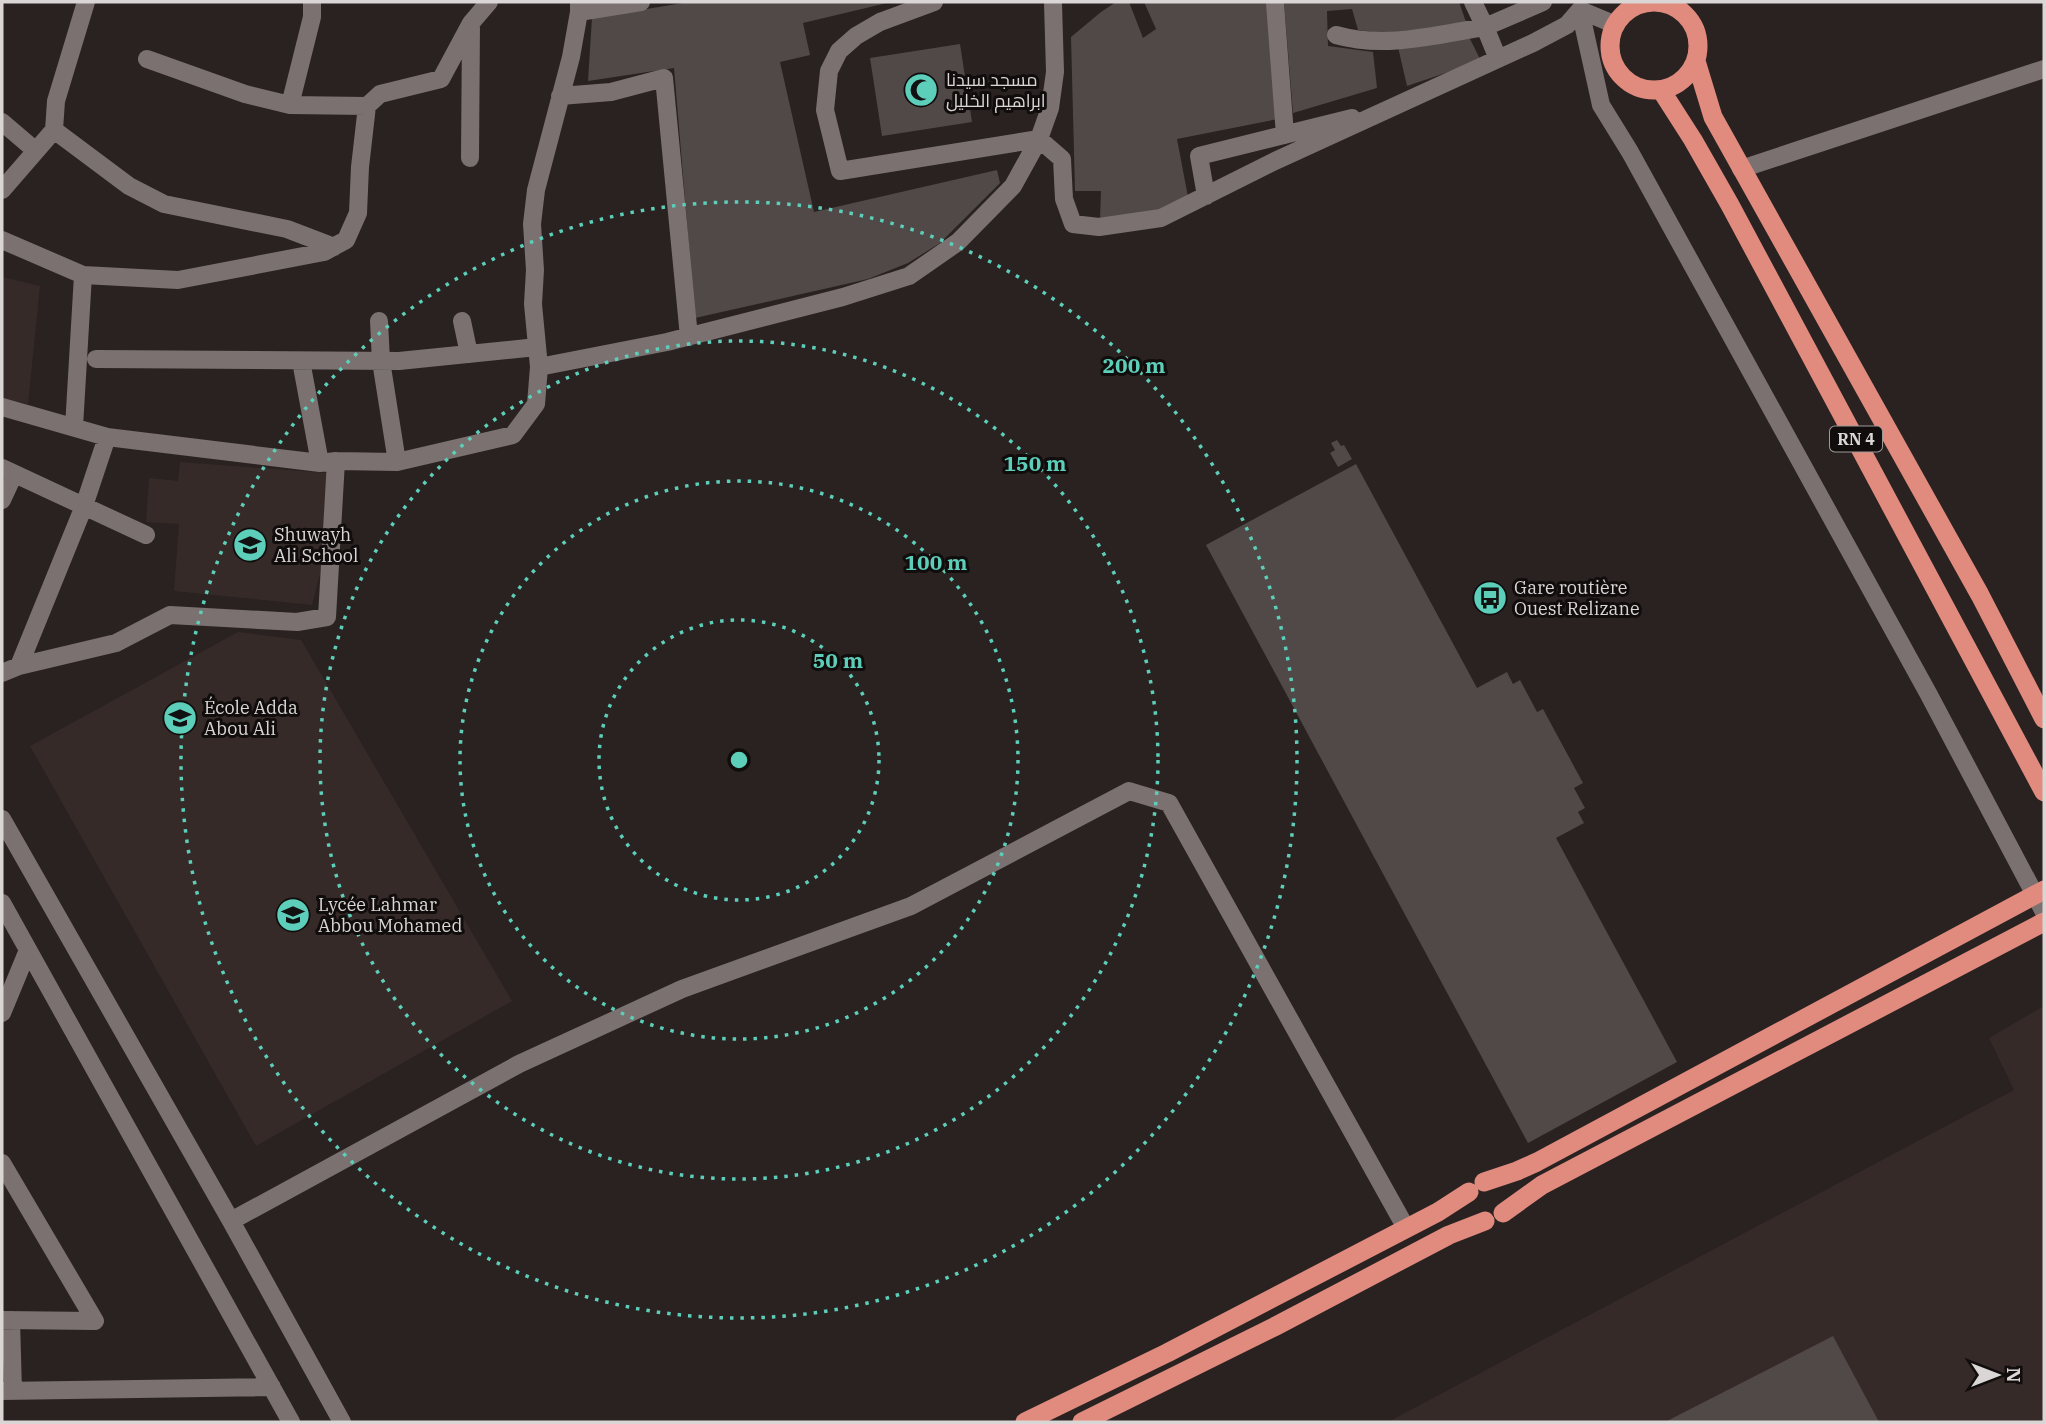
<svg xmlns="http://www.w3.org/2000/svg" width="2046" height="1424" viewBox="0 0 2046 1424" font-family="'IBM Plex Serif',Cairo,serif">
<style>
.built{fill:#362a28}
.building{fill:#504947}
.lines{fill:none;stroke-linecap:round;stroke-linejoin:round}
.minor{stroke:#7a7170;stroke-width:18}
.trunk{stroke:#e18a7e;stroke-width:19}
.ring{fill:none;stroke:#5dceb9;stroke-width:3.5;stroke-dasharray:3.5 7}
.labels{text-anchor:middle;stroke-width:6;stroke-linejoin:round;paint-order:stroke}
.shield{fill:#100d0c;stroke:#9d9a99;stroke-width:2}
.shield-label{font-size:16px;font-weight:bold;fill:#dad6d5}
.poi-label{font-size:18px;fill:#dad6d5;stroke:#100d0c;text-anchor:start}
.centre{fill:#5dceb9;stroke:#100d0c;stroke-width:3.5}
.ring-label{font-size:21px;text-anchor:middle;font-weight:bold;fill:#5dceb9;stroke:#100d0c;stroke-width:6;stroke-linejoin:round;paint-order:stroke}
</style>
<rect width="100%" height="100%" fill="#292221"/>
<path class="built" d="M2 277 40 286 28 404 2 398Z
M180 462 328 473 322 566 312 605 174 591 179 524 146 522 149 478 178 481Z
M238 632 301 640 512 1001 256 1146 30 746Z
M2044 1006V1422H1388L2014 1090 1989 1038Z"/>
<path class="building" d="M689 2H891L803 23 810 55 780 62 814 212 997 170 1000 183 940 243 908 263 868 279 695 318 674 68 588 81 592 18Z
M1116 2H1129L1143 38 1156 29 1144 2H1268L1278 119 1177 139 1188 197 1158 212 1100 220 1101 191H1075L1071 37 1101 12Z
M1284 2H1459L1466 22 1405 36 1358 30 1352 9 1327 11 1328 46 1373 52 1377 88 1293 113Z
M1469 37 1481 61 1407 86 1398 47Z
M960 44 972 122 882 136 870 58Z
M1337 440 1341 446 1344 445 1352 459 1338 467 1330 453 1335 450 1331 443Z
M1356 464 1477 688 1507 672 1513 684 1520 680 1537 712 1543 709 1583 783 1574 788 1585 808 1578 812 1584 823 1556 838 1677 1062 1528 1143 1206 545Z
M1833 1336 1879 1422H1665Z"/>
<g class="lines">
<path class="minor" d="M312 2V17L290 105 367 106
M934 2 880 22 856 36 839 51 829 71 825 110 840 171 1039 139 1062 159 1064 199 1073 224 1099 227 1161 218 1275 161 1533 43 1567 25 1580 10 1616 25
M1473 2 1485 27 1543 2
M1275 3 1285 135
M1580 10 1601 105 1630 152 1928 693 2044 912
M579 12 641 2
M1336 35C1385 49 1435 35 1485 27L1498 59
M147 59 245 94 290 105
M560 96 611 92 664 78 689 337
M2 122 36 151
M54 130 129 186 164 204 287 229 334 247
M470 158 471 23 489 2
M1741 169 2044 69
M2 190 54 130 56 101 86 2
M1206 196 1199 156 1352 118
M2 240 83 275 178 280 324 252 346 240 358 213 360 167 367 106 380 94 441 79 471 23
M379 321 381 361 397 462
M462 321 469 354
M96 359 399 361 537 347
M301 361 320 463
M539 367 667 342 843 297 909 276 958 242 1013 186 1039 139 1050 108 1055 72 1053 3
M2 407 107 437 320 463 336 461 397 462 513 435 536 404 539 367 533 304 535 270 532 224 536 190 571 57 579 12V2
M74 427 83 275
M2 468 146 535
M2 500 14 474
M19 666 84 506 107 437
M2 673 19 666 116 643 170 615 297 622 327 617 336 461
M2 819 231 1221 342 1422
M2 903 291 1422
M2 1013 28 950
M2 1163 95 1321 2 1320
M231 1221 519 1064 682 989 911 906 1129 791 1169 803 1406 1228
M11 1320 13 1391
M2 1391 272 1387"/>
<path class="trunk" d="M1610 46a44 44 0 1 1 88 0a44 44 0 1 1-88 0Z
M1696 61 1713 117 1980 595 2044 719
M1661 90 1693 140 1730 205 2044 792
M1484 1182 1517 1171 1537 1162 2044 890
M1503 1213 1542 1185 2044 922
M1025 1422 1167 1353 1438 1212 1469 1192
M1082 1422 1274 1327 1449 1235 1485 1221"/>
</g>
<g class="ring">
<circle cx="739" cy="760" r="140"/>
<circle cx="739" cy="760" r="279"/>
<circle cx="739" cy="760" r="419"/>
<circle cx="739" cy="760" r="558"/>
</g>
<defs>
<g id="mosque-disc" transform="scale(1.75)"><circle r="9.5" fill="#5dceb9" stroke="#100d0c"/><path d="M3.5-4.9A6 6 0 1 0 3.5 4.9A5 5 0 1 1 3.5-4.9Z" fill="#111"/></g>
<g id="school-disc" transform="scale(1.75)"><circle r="9.5" fill="#5dceb9" stroke="#100d0c"/><path d="M0-5L7-2L0 1L-7-2ZM-4 1L0 2.5L4 1V4Q0 6-4 4Z" fill="#111"/></g>
<g id="bus-disc" transform="scale(1.75)"><circle r="9.5" fill="#5dceb9" stroke="#100d0c"/><path d="M-5-6H5V4H4V6H2V4H-2V6H-4V4H-5ZM-3.5-4V0h7V-4ZM-3.5 1.2v1.5H-2V1.2ZM2 1.2v1.5H3.5V1.2Z" fill="#111"/></g>
</defs>
<g fill-rule="evenodd">
<use href="#mosque-disc" x="921" y="90"/>
<use href="#school-disc" x="250" y="545"/>
<use href="#bus-disc" x="1490" y="598"/>
<use href="#school-disc" x="180" y="718"/>
<use href="#school-disc" x="293" y="915"/>
</g>
<g class="labels">
<rect class="shield" x="1830" y="426.5" width="52" height="25" rx="5"/>
<g class="shield-label">
<text x="1856" y="445">RN 4</text>
</g>
<g class="poi-label">
<text x="946" y="86">مسجد سيدنا<tspan x="946" dy="21">ابراهيم الخليل</tspan></text>
<text x="274" y="541">Shuwayh<tspan x="274" dy="21">Ali School</tspan></text>
<text x="1514" y="594">Gare routière<tspan x="1514" dy="21">Ouest Relizane</tspan></text>
<text x="204" y="714">École Adda<tspan x="204" dy="21">Abou Ali</tspan></text>
<text x="318" y="911">Lycée Lahmar<tspan x="318" dy="21">Abbou Mohamed</tspan></text>
</g>
</g>
<circle cx="739" cy="760" r="10" class="centre"/>
<g class="ring-label">
<text x="1134" y="373">200 m</text>
<text x="1035" y="471">150 m</text>
<text x="936" y="570">100 m</text>
<text x="838" y="668">50 m</text>
</g>
<rect width="2046" height="1424" fill="none" stroke="#dad6d5" stroke-width="7"/>
<g transform="translate(1997 1375) rotate(90)" stroke="#100d0c" stroke-width="5" paint-order="stroke">
<path d="M0-5L12 26L0 18L-12 26Z" fill="#dad6d5"/>
<text y="-10" font-size="19" font-weight="bold" text-anchor="middle" fill="#dad6d5">N</text>
</g>
</svg>
